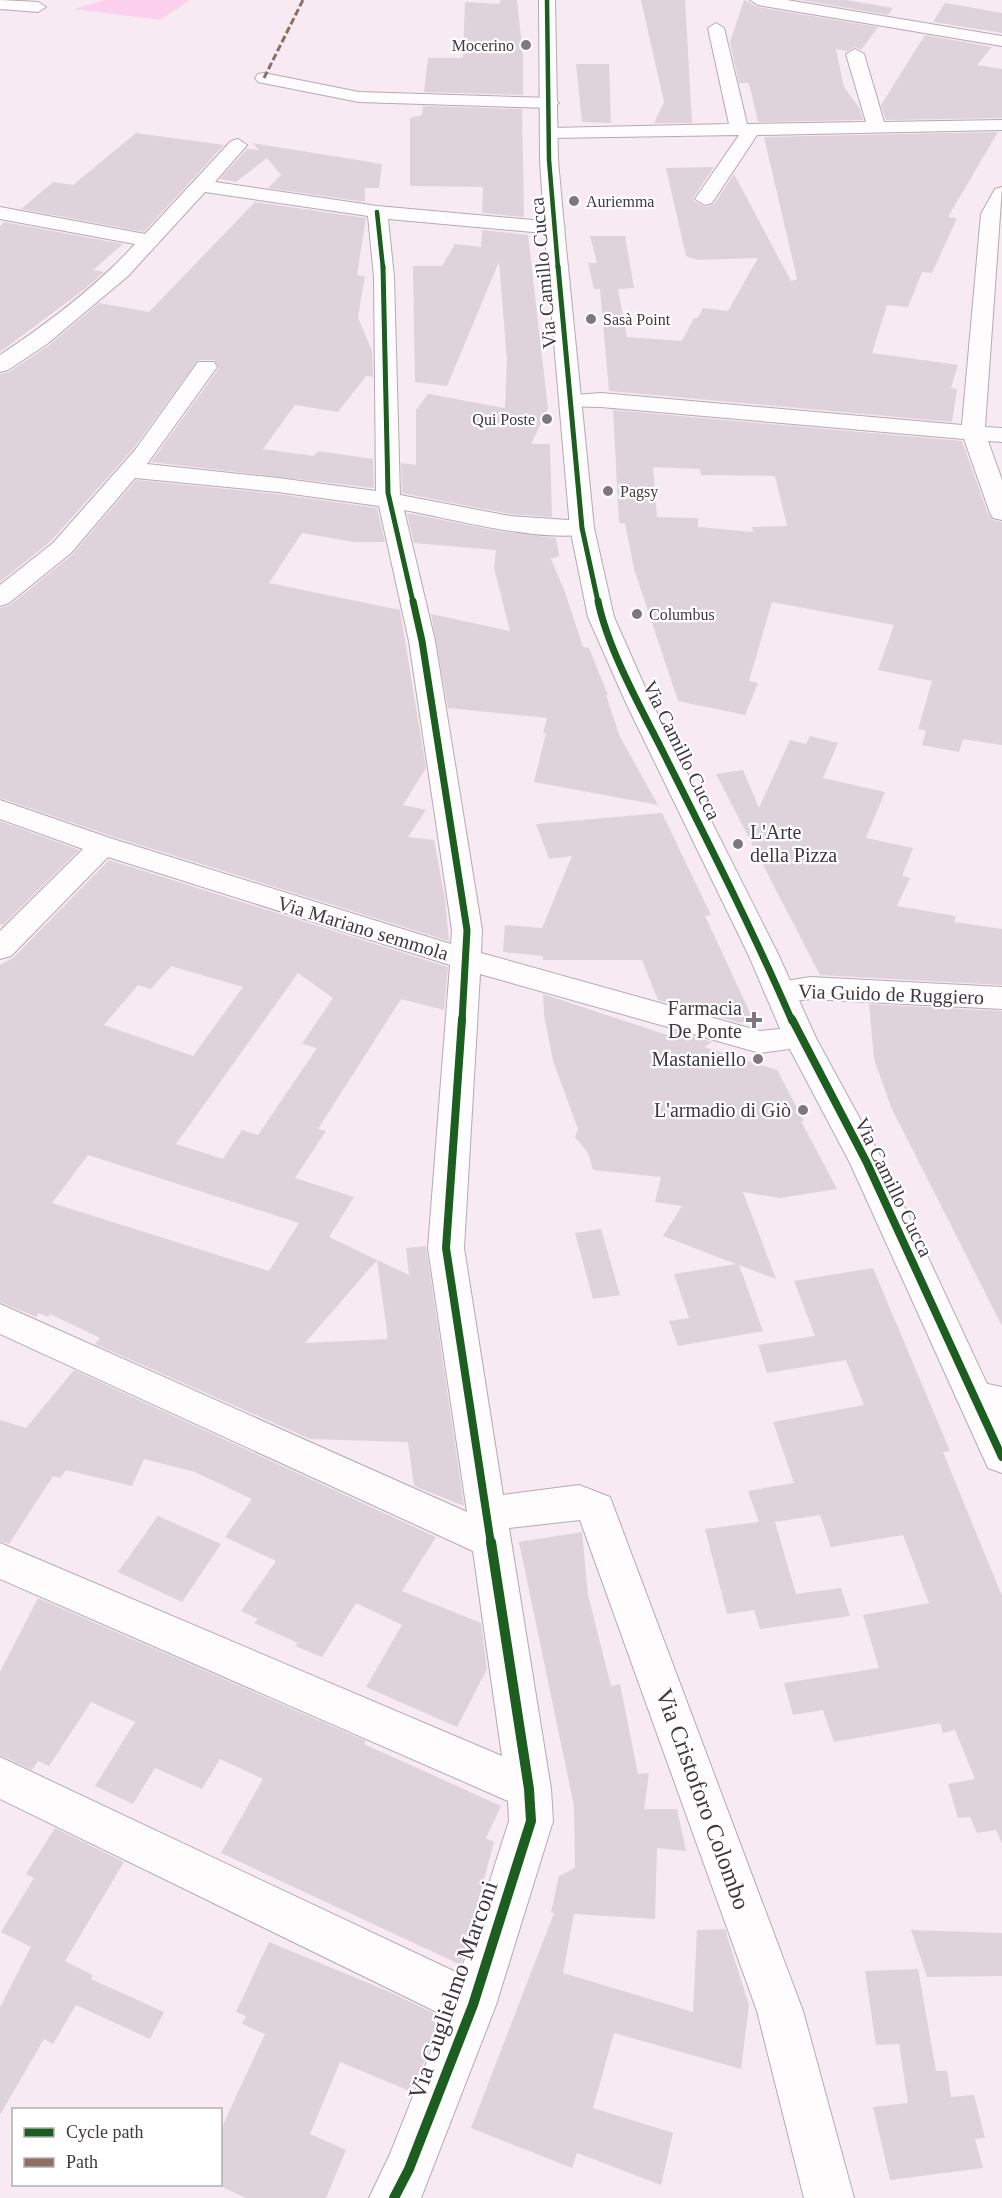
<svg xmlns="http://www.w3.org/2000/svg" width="1002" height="2198" viewBox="0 0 1002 2198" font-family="'Times New Roman',serif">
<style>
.green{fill:#fbd1ed}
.building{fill:#ded3da;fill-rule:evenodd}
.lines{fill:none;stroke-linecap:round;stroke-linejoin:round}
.street-casing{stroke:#b5aab2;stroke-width:2}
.secondary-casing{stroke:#b5aab2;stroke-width:2}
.street{fill:#fefcfd;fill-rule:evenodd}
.secondary{fill:#fefcfd;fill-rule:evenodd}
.quiet{stroke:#8d6e63;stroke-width:3;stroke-dasharray:7 3;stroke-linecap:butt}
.cycleway-far4-casing{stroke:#fff;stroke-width:7}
.cycleway-far3-casing{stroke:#fff;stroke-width:8}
.cycleway-far2-casing{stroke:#fff;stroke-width:10}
.cycleway-far1-casing{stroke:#fff;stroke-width:12}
.cycleway-casing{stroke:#fff;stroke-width:14}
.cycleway-far4{stroke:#1b5e20;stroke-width:4.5}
.cycleway-far3{stroke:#1b5e20;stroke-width:5}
.cycleway-far2{stroke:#1b5e20;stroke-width:7}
.cycleway-far1{stroke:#1b5e20;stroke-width:8}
.cycleway{stroke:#1b5e20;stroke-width:10}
.poi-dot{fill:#82767e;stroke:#fff;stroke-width:2}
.labels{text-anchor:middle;stroke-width:4.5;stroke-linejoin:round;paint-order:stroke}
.far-poi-label{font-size:16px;fill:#42383f;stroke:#fff;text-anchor:start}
.street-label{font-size:20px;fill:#42383f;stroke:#fff}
.poi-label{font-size:20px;fill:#42383f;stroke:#fff;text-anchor:end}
.near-street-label{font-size:24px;fill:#42383f;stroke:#fff}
</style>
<rect width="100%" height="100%" fill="#f8eaf3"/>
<path class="green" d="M105 0H190L160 20 74 9Z"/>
<path class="building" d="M501 0H517L523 56V95L424 92 428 58H463L465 2 499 4Z
M641 0H685L692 123H654L664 102Z
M744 0 758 7 878 27 861 50 856 47 847 51 836 49 844 87 860 109 863 120 758 122 749 83H739L730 42Z
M801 0H846L893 8 888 15Z
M945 3 1002 13V33L933 22Z
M925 35 992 47 977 65 1002 69V118L886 120 881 105Z
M576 64H609L611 123 582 122Z
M423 106 522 109 524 217 482 213 483 187 410 186V118L422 115Z
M998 132 948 217 957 218 932 273 922 272 908 307 887 305 872 353 958 365 951 388 957 389 952 422 609 391 600 289H594L588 263H597L590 236H625L634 288 618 289 627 337 682 341 694 318H698L703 308 728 311 758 258 697 260 686 256 666 168 714 167 693 198 694 201 706 207 714 204 734 174 791 281 797 279 764 137Z
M136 133 224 145 144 232 21 209 53 182 73 185Z
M253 143 382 164 379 188H365V202L268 188 281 175 267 158 236 182 220 179 247 149 259 150Z
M255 202 366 218 357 275 365 276 358 317 372 351 373 377 366 376 338 412 295 405 263 449 314 456 318 451 373 459 374 488 151 462 219 368 214 360H198L133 449 51 541 0 582V374L9 372 48 346 99 303 149 312Z
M4 222 123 244 93 270 104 272 86 288 0 352V226Z
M482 230 528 235 548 409 531 444H550L552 517 510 514 402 493 401 463 416 465V410L428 394 505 408 507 361 499 262 447 386 415 382 413 266H442L455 244 481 247Z
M613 410 962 441 988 514 993 520 1002 522V745L963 739 959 752 922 745 926 731 918 729 932 681 878 670 894 625 772 602 749 681 758 683 745 715 678 701 634 569 625 523H619ZM653 467 700 469 701 475 775 476 787 526 752 527 753 532 698 527V518L657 517Z
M136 480 278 494 377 508 385 542H354L302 533 269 583 400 610 426 768 403 805 426 810 408 837 434 840 445 899 449 941 114 837 0 798V608L10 605 72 555Z
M407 513 498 531 556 538 559 556 551 559 565 592 583 647 589 648 608 695H606L620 737 658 805 534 782 546 733H543L547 718 448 708 431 614 510 631 494 568 496 550 414 543Z
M810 736 838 743 823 778 885 792 866 838 913 848 902 876 910 878 897 906 956 916 954 922 1002 929V985L820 975 716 774 743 770 759 808 790 740 806 744Z
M662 813 711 915 705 916 752 1017 741 1023 658 1000 642 960H543V956L503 952 505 925 542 928 572 856 549 859 536 824Z
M0 821 79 850 3 925 0 924Z
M109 860 448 967 444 1010 401 999 318 1129 326 1131 295 1178 354 1197 329 1237 377 1260 305 1343 388 1339 377 1260 409 1275 406 1248 426 1246 464 1506 414 1486 408 1442 310 1439 95 1344 100 1338 50 1314 48 1317 39 1313 36 1317 0 1302V965L13 958ZM171 966 243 987 193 1056 104 1025 138 985 151 989ZM298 973 333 998 302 1044 317 1048 258 1135 242 1130 223 1159 176 1144ZM88 1155 299 1223 269 1271 52 1203Z
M543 994 673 1037 671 1030 712 1042 704 1047 777 1070 804 1121H801L837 1189 780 1198 743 1192 776 1279 739 1265 763 1331 678 1346 669 1321 689 1318 674 1274 736 1264 663 1236 682 1206 655 1202 661 1177 593 1170 588 1153 575 1137 578 1129 553 1061 544 1015Z
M869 1004 1002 1011V1326L891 1107 874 1059Z
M601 1229 620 1295 593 1299 575 1233Z
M873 1268 950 1451 943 1452 1002 1596V1844L996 1830 977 1833 970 1817 958 1818 948 1784 975 1779 955 1730 943 1733 940 1723 834 1742 823 1710 793 1715 784 1683 879 1668 863 1615 929 1603 903 1535 831 1547 820 1515 775 1522 796 1594 841 1588 850 1616 760 1629 754 1610 727 1614 705 1529 759 1522 748 1491 794 1483 773 1422 864 1405 846 1360 767 1373 758 1345 815 1336 794 1281Z
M74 1370 436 1537 402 1591 481 1623 487 1669 457 1727 366 1687 402 1625 356 1603 322 1657 295 1646 298 1643 254 1623 258 1619 241 1611 276 1561 225 1537 252 1499 195 1472 144 1459 132 1486 66 1470 60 1478 53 1476 9 1544 0 1541V1420L26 1428Z
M158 1516 221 1544 182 1602 118 1572Z
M582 1532 588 1595 611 1686 620 1684 638 1774 649 1773 644 1809H677L686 1851 657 1848 655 1919 574 1914 563 1973 693 2012 697 1930 725 1929 749 2005 741 2069 614 2033 593 2108 673 2133 661 2185 577 2153 572 2168 471 2128 554 1913 551 1912 559 1876 575 1868 574 1806 519 1542Z
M38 1598 366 1741 364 1744 501 1806 486 1838 494 1842 461 1965 221 1853 263 1779 220 1759 202 1789 155 1768 133 1804 95 1786 135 1722 91 1702 49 1766 38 1761 32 1770 0 1755V1672Z
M55 1828 124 1862 65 1961 93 1975 91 1979 164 2012 150 2039 76 2005 53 2044 44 2039 0 2115V2007L31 1947 1 1932 34 1878 26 1874Z
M911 1930 1002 1933V1976L927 1977Z
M269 1942 390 1992 442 2017 412 2092 340 2062 310 2134 346 2150 326 2198H246L220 2186V2131L265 2034 242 2024 246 2016 236 2012Z
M918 1969 936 2071H947L951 2097 974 2095 985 2138 975 2139 983 2168 890 2180 873 2107 908 2103 899 2044 876 2045 865 1971Z"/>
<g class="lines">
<g class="street-casing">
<path id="street" d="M0 0 38 2 46 7 38 12 0 9Z
M750 0H787L1002 36V46L758 5Z
M716 23 724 28 747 124 866 122 846 54 855 49 864 54 884 122 1002 120V130L757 135 712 203 705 205 695 199 739 135 550 138 541 133 550 128 729 124 708 28Z
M264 73 359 92 550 98 559 103 550 108 359 102 258 82 255 78 258 74Z
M238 139 247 145 215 182 377 206 555 222 562 224 565 228 562 232 555 234 388 219 394 277 400 495 510 516 582 521 591 523 594 528 591 533C545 544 452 519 404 510L435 641 482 930 481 953 760 1031 800 1027 811 1030 816 1038 811 1046 760 1053 480 974 464 1248 503 1495 579 1485 610 1497 803 2011 854 2198H804L757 2011 580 1520 509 1528 551 1789 553 1821 496 2005 421 2198H369L390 2154 445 2016 0 1799V1757L460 1974 509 1821 508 1801 0 1579V1543L502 1756 473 1551 0 1334V1304L467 1512 428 1248 450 965 108 857 11 956 0 959V931L83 849 0 819V800L113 839 451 944 452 930 409 641 379 506 278 492 135 478 71 553 9 603 0 606V585L53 543 135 450 198 362H214L217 367 147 464 278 478 376 491 374 277 368 216 205 192 128 276 47 344 8 370 0 372V355C48 323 96 287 135 244L0 219V207L145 234 231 141Z
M1002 187 985 427 1002 428V442L988 441 1002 480V520L993 518 990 513 964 439 601 407 563 406 560 401 563 396 601 393 962 425 981 214 995 189Z
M810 977 1002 987V1009L810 999 780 1003 769 1000 764 992 769 984Z
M974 1381 1002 1387V1417L961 1407 955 1396 961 1385Z"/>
</g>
<g class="secondary-casing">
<path id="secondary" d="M539 0H555L558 160 565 237 594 528 614 617 652 703 779 956 816 1038 884 1163 1002 1416V1473L988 1468 983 1457 850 1163 784 1038 749 956 626 703 588 617 570 528 545 237 540 160Z"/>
</g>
<use href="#street" class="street"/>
<use href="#secondary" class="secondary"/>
<path class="quiet" d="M264 78 303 0"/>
<g class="cycleway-far4-casing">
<path id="cycleway-far4" d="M547 0 549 160 558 268
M377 212 383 268"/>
</g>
<g class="cycleway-far3-casing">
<path id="cycleway-far3" d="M383 266 388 493 413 602
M558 266 582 528 598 602"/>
</g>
<g class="cycleway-far2-casing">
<path id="cycleway-far2" d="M413 601 422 641 467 930 462 1021
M598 601C608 650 642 710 665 756 709 844 753 931 792 1021"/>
</g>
<g class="cycleway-far1-casing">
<path id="cycleway-far1" d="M462 1019 446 1248 491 1544
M792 1019 867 1163 1002 1457"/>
</g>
<g class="cycleway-casing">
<path id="cycleway" d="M394 2198 409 2169 473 2005 531 1821 529 1789 491 1542"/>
</g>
<use href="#cycleway-far4" class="cycleway-far4"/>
<use href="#cycleway-far3" class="cycleway-far3"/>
<use href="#cycleway-far2" class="cycleway-far2"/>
<use href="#cycleway-far1" class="cycleway-far1"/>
<use href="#cycleway" class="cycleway"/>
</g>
<g class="poi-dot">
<circle cx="526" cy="45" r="6"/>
<circle cx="574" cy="201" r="6"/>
<circle cx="591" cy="319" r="6"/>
<circle cx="547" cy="419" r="6"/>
<circle cx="608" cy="491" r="6"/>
<circle cx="637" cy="614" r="6"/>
<circle cx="738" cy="844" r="6"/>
<path d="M751 1011h6v6h6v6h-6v6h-6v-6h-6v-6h6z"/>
<circle cx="758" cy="1059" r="6"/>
<circle cx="803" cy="1110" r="6"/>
</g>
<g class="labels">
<g class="far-poi-label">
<text x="514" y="51" text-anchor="end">Mocerino</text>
<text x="586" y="207">Auriemma</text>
<text x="603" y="325">Sasà Point</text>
<text x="535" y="425" text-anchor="end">Qui Poste</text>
<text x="620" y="497">Pagsy</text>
<text x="649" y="620">Columbus</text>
</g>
<g class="street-label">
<text transform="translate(543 273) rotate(-95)" y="7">Via Camillo Cucca</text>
<text transform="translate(682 750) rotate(64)" y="7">Via Camillo Cucca</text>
<text transform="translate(363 928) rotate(17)" y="7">Via Mariano semmola</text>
<text transform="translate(891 994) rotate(2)" y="7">Via Guido de Ruggiero</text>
<text transform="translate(894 1187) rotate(64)" y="7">Via Camillo Cucca</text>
</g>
<g class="poi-label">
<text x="750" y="839" text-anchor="start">L'Arte<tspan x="750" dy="23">della Pizza</tspan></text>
<text x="742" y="1015">Farmacia<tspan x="742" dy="23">De Ponte</tspan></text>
<text x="746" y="1066">Mastaniello</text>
<text x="791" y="1117">L'armadio di Giò</text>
</g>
<g class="near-street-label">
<text transform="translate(703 1799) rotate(70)" y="8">Via Cristoforo Colombo</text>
<text transform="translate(453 1990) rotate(-71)" y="8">Via Guglielmo Marconi</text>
</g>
</g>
<rect x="12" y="2108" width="210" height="78" fill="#ffffff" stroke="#b3afb2" stroke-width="1.5"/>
<rect x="24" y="2128" width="30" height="9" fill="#1b5e20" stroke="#b3afb2" stroke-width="1.5"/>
<text x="66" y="2138" font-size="18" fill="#42383f">Cycle path</text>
<rect x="24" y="2158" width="30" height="9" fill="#8d6e63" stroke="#b3afb2" stroke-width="1.5"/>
<text x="66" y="2168" font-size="18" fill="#42383f">Path</text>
</svg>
